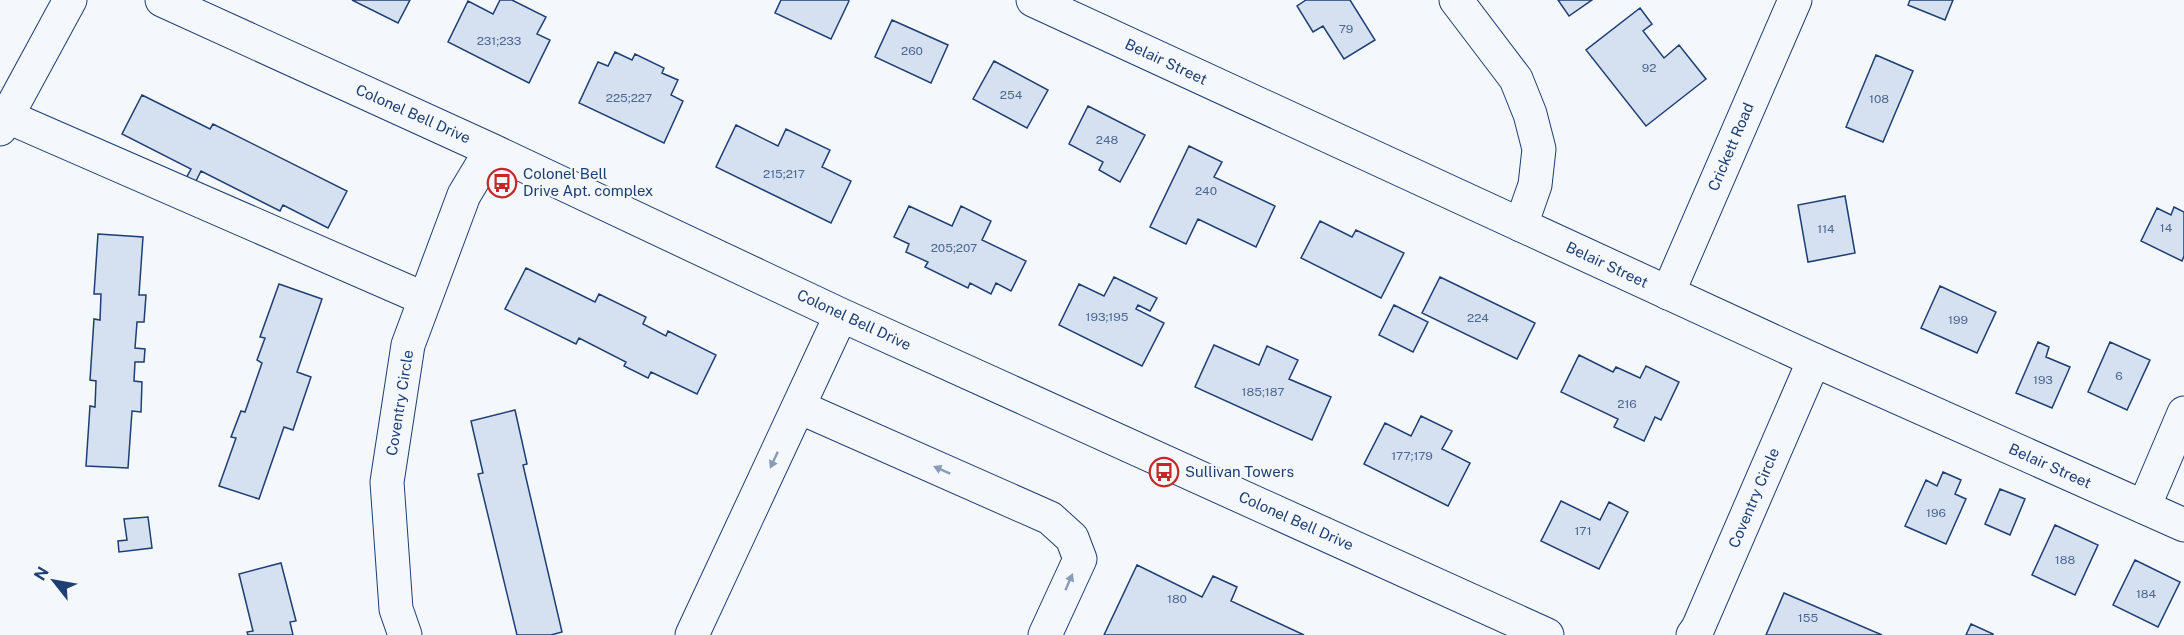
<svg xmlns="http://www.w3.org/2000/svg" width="2184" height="635" viewBox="0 0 2184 635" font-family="'Public Sans',sans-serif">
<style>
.building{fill:#d5e0f0;stroke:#1d3f73;stroke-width:1.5}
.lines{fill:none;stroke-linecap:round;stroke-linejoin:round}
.minor-casing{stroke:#1d3f73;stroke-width:35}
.major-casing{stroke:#1d3f73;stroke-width:35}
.minor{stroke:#f4f7fb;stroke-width:33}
.major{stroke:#f4f7fb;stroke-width:33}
.oneway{fill:#889bb7}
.labels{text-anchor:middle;stroke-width:4.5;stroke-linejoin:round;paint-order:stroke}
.number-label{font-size:12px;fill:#4b6792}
.street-label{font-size:15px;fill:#1d3f73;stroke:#f4f7fb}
.poi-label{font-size:15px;fill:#1d3f73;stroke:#f4f7fb;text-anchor:start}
</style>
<rect width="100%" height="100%" fill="#f4f7fb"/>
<path class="building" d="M352 0H410L398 23Z
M500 0H512L546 17 537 34 550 40 529 83 448 42 468 1 493 14Z
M781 0H848L849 1 831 39 775 13Z
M1306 0H1350L1375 40 1344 59 1323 26 1313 32 1297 6Z
M1558 0H1592L1569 16Z
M1910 0H1953L1945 20 1908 5Z
M1640 8 1652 24 1643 31 1664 58 1679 45 1706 79 1646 126 1586 50Z
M892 20 948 45 931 83 875 57Z
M615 52 632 60 635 54 664 68 662 73 678 80 671 95 683 101 664 143 579 103 598 62 608 66Z
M1876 55 1913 71 1883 142 1846 127Z
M994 61 1048 90 1027 128 973 99Z
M142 95 210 129 213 124 347 191 328 228 283 205 280 211 201 171 193 187 184 182 191 169 122 134Z
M1088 106 1145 135 1120 182 1099 170 1103 162 1069 144Z
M736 125 778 146 786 129 830 150 822 167 851 181 831 223 716 167Z
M1189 146 1222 162 1214 177 1275 206 1256 247 1198 219 1186 244 1150 227Z
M1845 196 1855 253 1808 262 1798 205Z
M909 206 952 226 961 206 991 221 982 240 1026 261 1011 291 996 283 991 294 970 283 968 288 925 267 928 262 906 252 909 244 894 237Z
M2174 207 2184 212V256L2182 261 2141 241 2157 208 2171 215Z
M1320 221 1352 237 1356 230 1404 253 1381 298 1301 258Z
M98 234 143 237 139 295H146L144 322H137L135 348 145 349 144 362H135L134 381 142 382 141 412 132 411 128 468 86 466 90 406 95 407 96 381 90 380 94 319 100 320 101 294H94Z
M526 268 595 302 599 294 646 317 643 324 666 336 668 331 716 355 697 394 651 372 648 378 624 366 626 362 579 338 576 344 505 309Z
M1114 277 1157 298 1150 311 1138 305 1136 309 1164 323 1142 366 1059 325 1079 284 1104 296Z
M1440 277 1535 323 1517 359 1422 313Z
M279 284 322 299 297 372 311 377 293 430 284 427 259 499 219 486 236 438 231 437 241 411 245 412 262 363 257 360 265 338 260 337Z
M1940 286 1996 312 1977 353 1921 328Z
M1394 305 1428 322 1413 352 1379 335Z
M2038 342 2049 347 2046 357 2070 367 2052 408 2016 393Z
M2110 342 2150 360 2127 410 2088 392Z
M1214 345 1259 365 1267 346 1298 360 1289 379 1331 397 1312 440 1195 387Z
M1579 355 1613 372 1616 367 1640 378 1646 366 1679 382 1661 420 1655 417 1644 441 1614 427 1618 419 1561 392Z
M515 410 527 464 523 465 562 632 551 635H517L478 474 483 473 471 421Z
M1421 416 1452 431 1442 449 1470 463 1448 506 1364 464 1385 423 1411 436Z
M1943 472 1961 480 1955 494 1966 499 1946 544 1905 526 1926 480 1937 486Z
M2000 489 2025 499 2010 535 1985 524Z
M1561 501 1600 520 1609 502 1628 512 1599 569 1541 541Z
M148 517 152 548 119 552 118 541 127 540 124 519Z
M2055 525 2098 545 2075 595 2032 575Z
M2135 560 2180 582 2158 627 2113 605Z
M281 563 296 621 290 622 293 635H248L247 632 253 631 239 574Z
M1137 565 1202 597 1213 576 1237 587 1231 601 1304 635H1104Z
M1784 593 1882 635H1766Z
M1971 624 1993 634V635H1966Z"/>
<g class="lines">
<g class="minor-casing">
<path id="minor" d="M162 0 491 150 841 315 1547 635
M1456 0 1516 79 1530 114 1539 149 1535 185 1521 225
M6 116 425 299
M0 129 70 0
M1668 293 1795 0
M799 407 1050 518 1072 538 1080 559 1045 635
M2144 507 2184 413
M405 635 396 609 387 482 408 345 464 195 491 150
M692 635 841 315
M1693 635 1698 628 1814 360"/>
</g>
<g class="major-casing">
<path id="major" d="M1033 0 1814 360 2184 525"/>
</g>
<use href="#minor" class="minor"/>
<use href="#major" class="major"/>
</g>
<defs><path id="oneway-solid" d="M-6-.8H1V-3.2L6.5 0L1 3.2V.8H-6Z" transform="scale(1.5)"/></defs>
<g class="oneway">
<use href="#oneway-solid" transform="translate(774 460) rotate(115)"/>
<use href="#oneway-solid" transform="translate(942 470) rotate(-156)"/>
<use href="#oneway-solid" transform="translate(1069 582) rotate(-66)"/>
</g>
<defs>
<g id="bus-ring" transform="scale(1.5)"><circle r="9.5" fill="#f4f7fb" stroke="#c62828" stroke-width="1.5"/><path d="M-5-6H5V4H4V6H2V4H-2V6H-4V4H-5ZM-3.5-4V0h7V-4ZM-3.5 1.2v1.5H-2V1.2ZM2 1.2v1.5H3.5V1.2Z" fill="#c62828"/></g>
</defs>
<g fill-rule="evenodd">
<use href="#bus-ring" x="502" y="183"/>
<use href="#bus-ring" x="1164" y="472"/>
</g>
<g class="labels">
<g class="number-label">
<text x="1346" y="33">79</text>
<text x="499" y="45">231;233</text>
<text x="912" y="55">260</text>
<text x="1649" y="72">92</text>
<text x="1011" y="99">254</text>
<text x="629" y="102">225;227</text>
<text x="1879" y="103">108</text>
<text x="1107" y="144">248</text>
<text x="784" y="178">215;217</text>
<text x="1206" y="195">240</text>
<text x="2166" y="232">14</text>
<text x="1826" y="233">114</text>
<text x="954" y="252">205;207</text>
<text x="1107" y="321">193;195</text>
<text x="1478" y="322">224</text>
<text x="1958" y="324">199</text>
<text x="2119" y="380">6</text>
<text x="2043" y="384">193</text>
<text x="1263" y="396">185;187</text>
<text x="1627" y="408">216</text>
<text x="1412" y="460">177;179</text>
<text x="1936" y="517">196</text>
<text x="1583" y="535">171</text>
<text x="2065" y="564">188</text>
<text x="2146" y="598">184</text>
<text x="1177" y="603">180</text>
<text x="1808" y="622">155</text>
</g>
<g class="street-label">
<text transform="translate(1166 62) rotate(25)" y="5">Belair Street</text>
<text transform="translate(413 114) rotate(24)" y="5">Colonel Bell Drive</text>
<text transform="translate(1731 147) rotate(-67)" y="5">Crickett Road</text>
<text transform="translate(1607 265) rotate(25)" y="5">Belair Street</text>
<text transform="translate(854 320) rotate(25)" y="5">Colonel Bell Drive</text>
<text transform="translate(400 403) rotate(-81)" y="5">Coventry Circle</text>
<text transform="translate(2050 466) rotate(24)" y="5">Belair Street</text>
<text transform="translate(1754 498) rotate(-67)" y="5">Coventry Circle</text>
<text transform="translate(1296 521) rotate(24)" y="5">Colonel Bell Drive</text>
</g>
<g class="poi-label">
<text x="523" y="179">Colonel Bell<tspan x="523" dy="17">Drive Apt. complex</tspan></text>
<text x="1185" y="477">Sullivan Towers</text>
</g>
</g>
<g transform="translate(54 581) rotate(301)" stroke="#f4f7fb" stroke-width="4.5" paint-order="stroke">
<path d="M0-4.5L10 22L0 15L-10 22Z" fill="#1d3f73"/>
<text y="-9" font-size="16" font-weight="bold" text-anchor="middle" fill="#1d3f73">N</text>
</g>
</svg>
